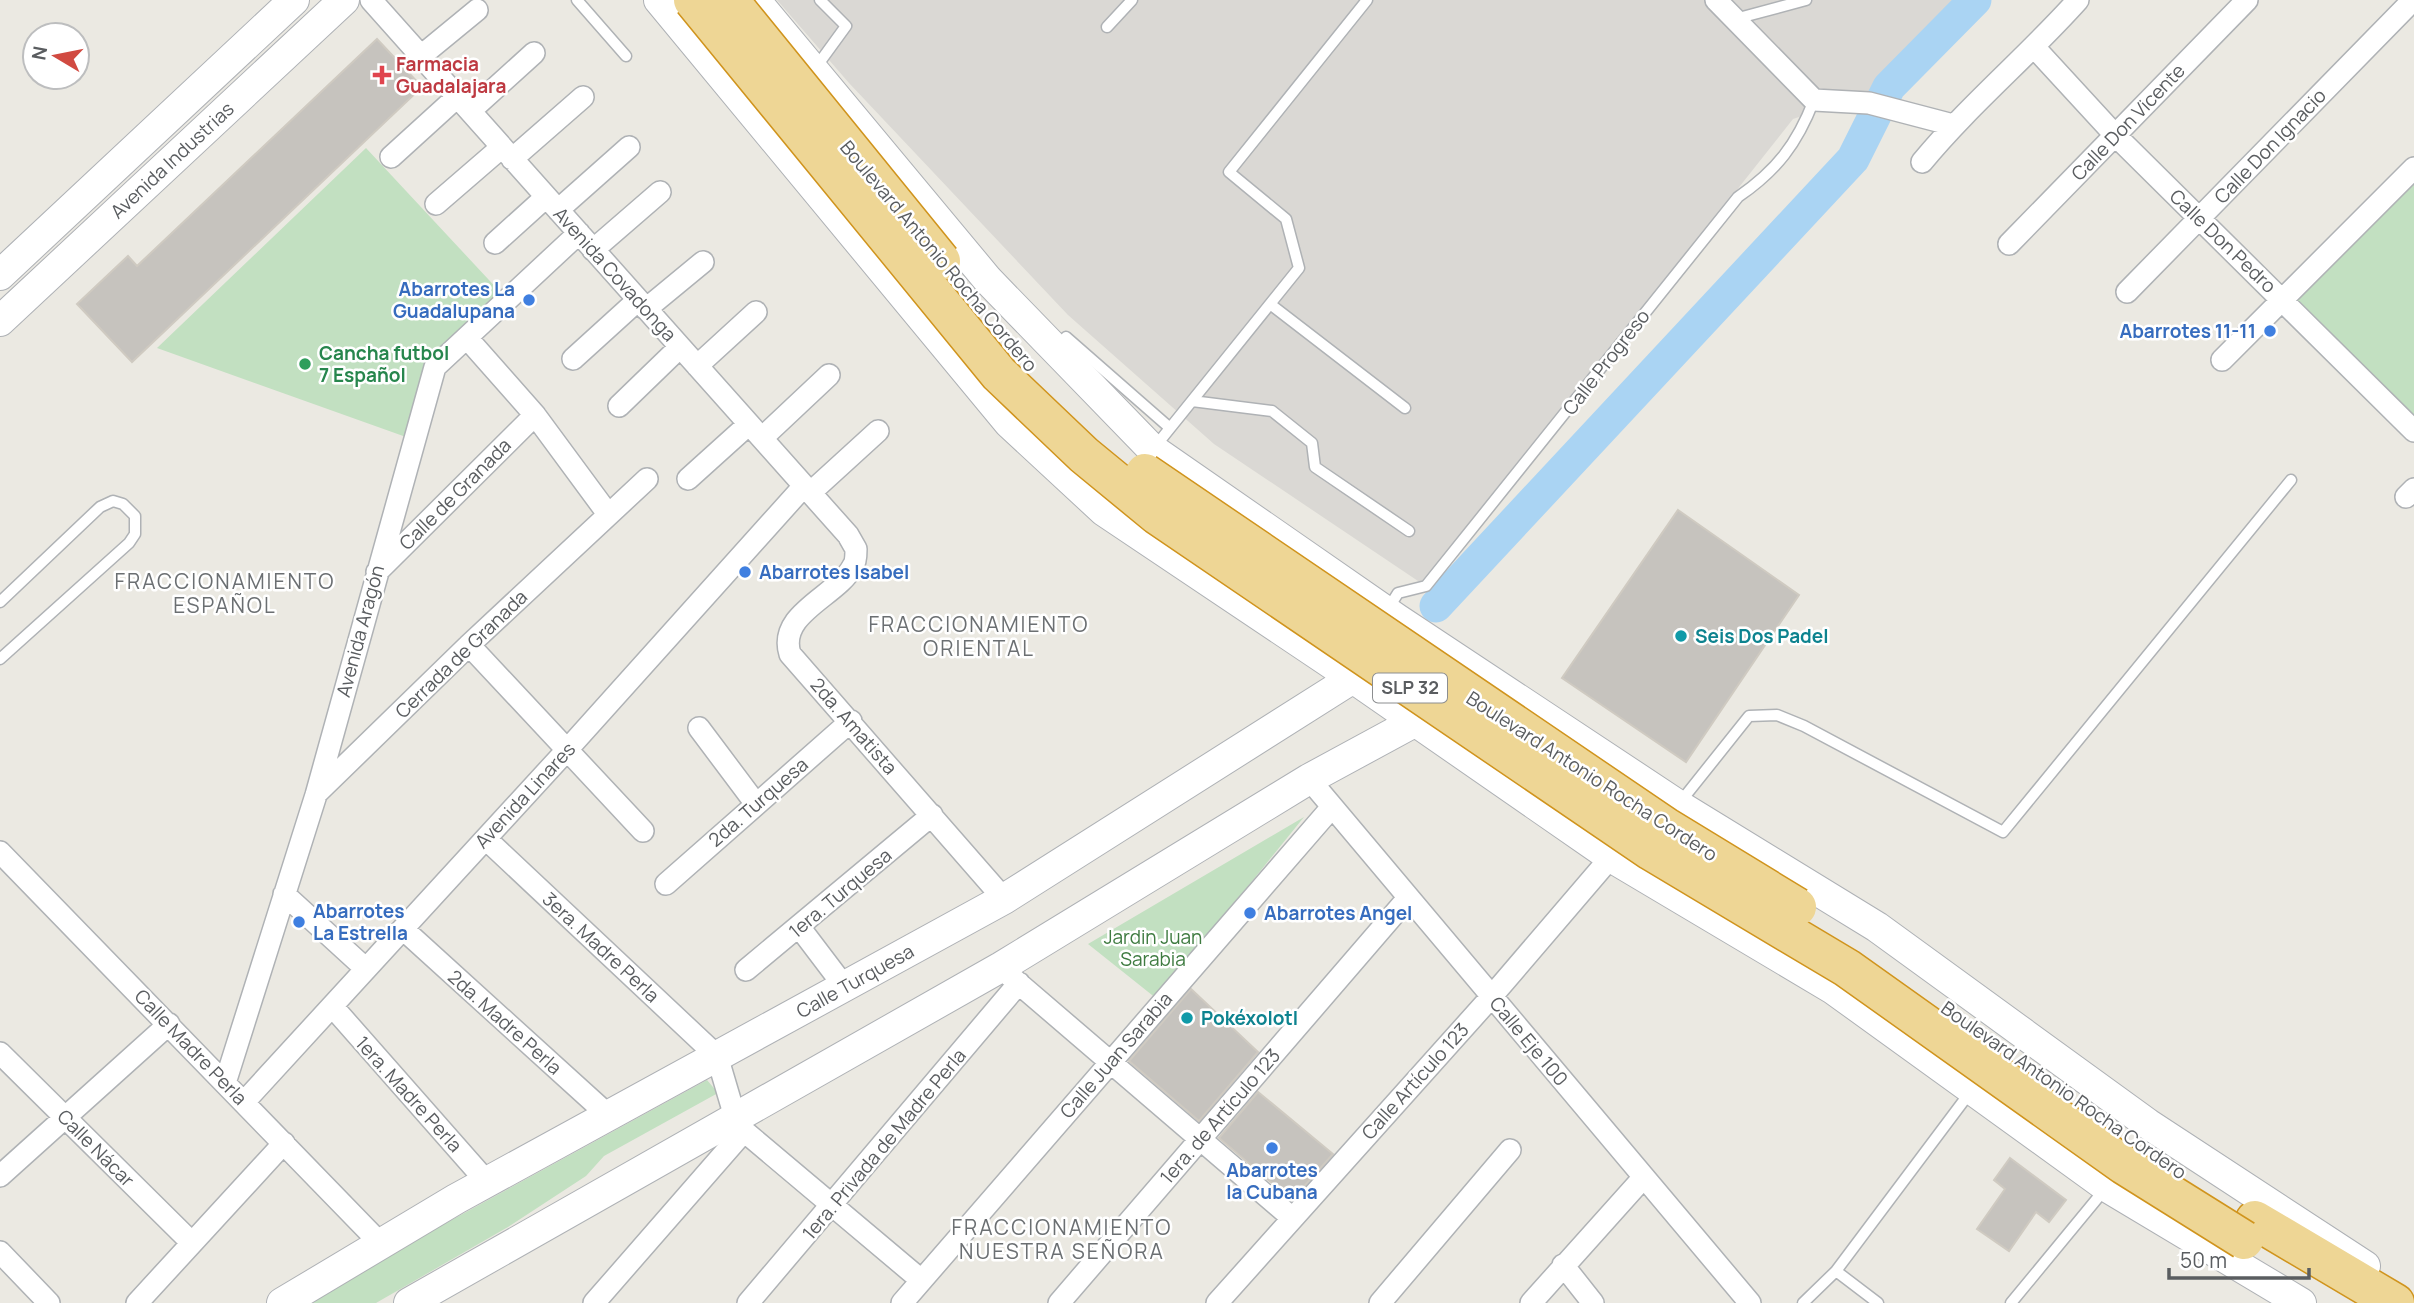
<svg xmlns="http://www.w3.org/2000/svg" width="2414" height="1303" viewBox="0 0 2414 1303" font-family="Manrope,sans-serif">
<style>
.industrial{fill:#dad8d4}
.green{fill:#c2e0c1}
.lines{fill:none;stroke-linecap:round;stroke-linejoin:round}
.river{stroke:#aad4f3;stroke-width:33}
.building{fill:#c6c3be;stroke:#cfcac1;stroke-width:2}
.lane-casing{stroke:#afb2b5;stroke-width:13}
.street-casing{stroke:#afb2b5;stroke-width:24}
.secondary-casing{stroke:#aeb1b5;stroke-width:32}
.highway-casing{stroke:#d0941d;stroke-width:41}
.lane{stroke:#fff;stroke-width:10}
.street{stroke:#fff;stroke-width:21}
.secondary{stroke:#fff;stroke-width:30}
.highway{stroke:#eed695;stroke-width:38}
.highway-bridge-casing{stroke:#d0941d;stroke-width:41;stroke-linecap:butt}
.highway-bridge{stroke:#eed695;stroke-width:38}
.health-dot{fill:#e0444e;stroke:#fff;stroke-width:2.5}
.shop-dot{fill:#3f7fe0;stroke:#fff;stroke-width:2.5}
.leisure-dot{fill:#2e9e5b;stroke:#fff;stroke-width:2.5}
.culture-dot{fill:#0f9aa8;stroke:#fff;stroke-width:2.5}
.labels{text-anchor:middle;stroke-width:5;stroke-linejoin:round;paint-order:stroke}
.shield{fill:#fff;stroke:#8c8e90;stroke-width:2}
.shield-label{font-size:18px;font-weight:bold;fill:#5a5d60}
.health-label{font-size:19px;font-weight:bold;fill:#be3a42;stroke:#fff;text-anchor:start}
.street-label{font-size:19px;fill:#5a5d60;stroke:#fff}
.shop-label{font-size:19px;font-weight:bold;fill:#366cbe;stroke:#fff;text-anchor:start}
.leisure-label{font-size:19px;font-weight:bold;fill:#27864d;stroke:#fff;text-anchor:start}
.culture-label{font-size:19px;font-weight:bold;fill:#0d838f;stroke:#fff;text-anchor:start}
.park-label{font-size:19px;fill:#3e7b40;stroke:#fff}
.neighbourhood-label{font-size:21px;letter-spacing:2px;fill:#6b6f72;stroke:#fff}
</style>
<rect width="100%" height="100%" fill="#ebe9e2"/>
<path class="industrial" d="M777 0H1975L1889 87 1793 119 1424 585 1214 444 1068 315 849 83Z"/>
<path class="green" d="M366 148 502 294 426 365 406 437 157 348Z
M2414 177V419L2283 299Z
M1304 817 1157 999 1088 944Z
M707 1080 718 1093 604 1156 586 1176 508 1227 376 1303H300Z"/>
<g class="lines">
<path class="river" d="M1436 606 1853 159 1889 87 1975 0"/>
</g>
<path class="building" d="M377 39 422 87 132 362 77 304 128 256 137 266Z
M1678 510 1799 595 1686 762 1562 678Z
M1191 989 1258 1052 1199 1121 1129 1061Z
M1258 1092 1333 1154 1292 1200 1219 1138Z
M2010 1158 2066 1200 2049 1222 2036 1212 2009 1251 1977 1229 2005 1189 1994 1180Z"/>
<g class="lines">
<g class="lane-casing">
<path id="lane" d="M577 0 626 56
M1735 19 1806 0
M1107 27 1132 0
M814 70 846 26 820 0
M1270 304 1405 408
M1066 337 1170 428
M1192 401 1272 411 1312 443 1315 467 1409 531
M1154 448 1299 268 1286 219 1229 172 1367 0
M0 602 100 507 113 501 123 504 135 516V534L129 543 0 659
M1388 609 1398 593 1426 586 1738 197C1777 170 1797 144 1814 100
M1678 805 1749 716 1777 715 1804 726 2003 832 2291 480
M1836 1271 1971 1091
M1803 1303 1836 1271 1878 1303
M2011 1303 2105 1189"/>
</g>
<g class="street-casing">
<path id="street" d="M371 0 848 535 856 549C856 554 856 562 853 566 838 596 777 613 790 654L1004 899
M1716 0 1814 100 1869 103 1953 125
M2035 48 2115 135 2414 431
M421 56 477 10
M470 111 534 53
M391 157 457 97
M512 159 583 97
M1922 162C1970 104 2028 56 2078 0
M436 204 502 147
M558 210 629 147
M495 243 546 197
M2009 244 2247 0
M593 250 660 192
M2127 292 2413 0
M646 309 703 262
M467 338 535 415 608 514
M573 359 638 300
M2222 360 2414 168
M697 366 756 312
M619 406 680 347
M762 438 829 375
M688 479 749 424
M810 493 878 431
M2406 497 2414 489
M377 572 535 415
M469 645 643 831
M699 728 756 804
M1309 779 1750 1303
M317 793 469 645 647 479
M486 839 717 1056 735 1117 744 1131 921 1280
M0 852 381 1244
M666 884 851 721
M284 894 366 969
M800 928 844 986
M403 929 608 1115
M746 970 932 815
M1010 976 1291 1217
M332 1006 487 1182
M0 1053 192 1243
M225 1083 316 795 435 367 579 233
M244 1102 566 751 804 486
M0 1176 169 1024
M0 1252 49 1303
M1563 1265 1593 1303
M137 1303 284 1143
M594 1303 744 1131
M748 1303 1019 983
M902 1303 1332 807
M1059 1303 1408 898
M1217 1303 1492 996 1611 857
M1380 1303 1510 1150
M1531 1303 1643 1178"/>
</g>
<g class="secondary-casing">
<path id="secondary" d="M659 0 1009 423 1104 511 1353 678 1611 857 1833 989 2107 1187 2301 1303
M755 0 988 280 1152 449 1397 619 1678 805 1877 927 2148 1124 2365 1266
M0 275 294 0
M0 321 344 0
M282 1303 456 1199 1004 899 1353 678 1364 664
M409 1303 1001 967 1309 779 1416 721 1425 708"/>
</g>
<g class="highway-casing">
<path id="highway" d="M2255 1220 2395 1303"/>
</g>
<use href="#lane" class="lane"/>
<use href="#street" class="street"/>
<use href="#secondary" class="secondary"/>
<use href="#highway" class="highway"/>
<g class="highway-bridge-casing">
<path id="highway-bridge" d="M693 0 999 374 1084 455 1157 515 1651 851 1847 968 2124 1165 2244 1240
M729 0 941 261
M1145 473 1666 827 1797 907"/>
</g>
<use href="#highway-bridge" class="highway-bridge"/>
</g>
<path class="health-dot" d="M378.5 64.5h7v7h7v7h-7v7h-7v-7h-7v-7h7z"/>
<g class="shop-dot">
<circle cx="529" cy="300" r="7"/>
<circle cx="2270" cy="331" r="7"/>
<circle cx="745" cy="572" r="7"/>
<circle cx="1250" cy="913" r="7"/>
<circle cx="299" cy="922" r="7"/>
<circle cx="1272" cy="1148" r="7"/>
</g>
<circle class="leisure-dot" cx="305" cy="364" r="7"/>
<g class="culture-dot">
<circle cx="1681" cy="636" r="7"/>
<circle cx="1187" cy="1018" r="7"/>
</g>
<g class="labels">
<rect class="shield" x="1373" y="673.5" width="74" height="29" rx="5"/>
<g class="shield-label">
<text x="1410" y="694">SLP 32</text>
</g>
<g class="health-label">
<text x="396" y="71">Farmacia<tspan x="396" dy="22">Guadalajara</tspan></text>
</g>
<g class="street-label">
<text transform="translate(2128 122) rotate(-46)" y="7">Calle Don Vicente</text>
<text transform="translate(2270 146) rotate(-46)" y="7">Calle Don Ignacio</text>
<text transform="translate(172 160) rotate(-43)" y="7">Avenida Industrias</text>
<text transform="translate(2223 241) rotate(44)" y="7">Calle Don Pedro</text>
<text transform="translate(939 256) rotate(50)" y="7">Boulevard Antonio Rocha Cordero</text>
<text transform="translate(615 274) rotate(48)" y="7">Avenida Covadonga</text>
<text transform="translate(1606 362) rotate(-52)" y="7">Calle Progreso</text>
<text transform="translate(455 494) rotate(-45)" y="7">Calle de Granada</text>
<text transform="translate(360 631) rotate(-75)" y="7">Avenida Aragón</text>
<text transform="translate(461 654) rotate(-44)" y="7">Cerrada de Granada</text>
<text transform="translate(854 726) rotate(49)" y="7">2da. Amatista</text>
<text transform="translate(1592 776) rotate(33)" y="7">Boulevard Antonio Rocha Cordero</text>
<text transform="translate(525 795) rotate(-47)" y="7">Avenida Linares</text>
<text transform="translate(758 802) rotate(-41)" y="7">2da. Turquesa</text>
<text transform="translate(840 893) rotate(-40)" y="7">1era. Turquesa</text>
<text transform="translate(601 947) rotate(43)" y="7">3era. Madre Perla</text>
<text transform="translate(855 981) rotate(-29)" y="7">Calle Turquesa</text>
<text transform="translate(505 1022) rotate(42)" y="7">2da. Madre Perla</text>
<text transform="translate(1529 1041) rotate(50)" y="7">Calle Eje 100</text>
<text transform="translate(191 1047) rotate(46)" y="7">Calle Madre Perla</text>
<text transform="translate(1116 1055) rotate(-49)" y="7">Calle Juan Sarabia</text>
<text transform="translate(1415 1081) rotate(-48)" y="7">Calle Artículo 123</text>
<text transform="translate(2064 1090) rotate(35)" y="7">Boulevard Antonio Rocha Cordero</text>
<text transform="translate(409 1094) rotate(48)" y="7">1era. Madre Perla</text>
<text transform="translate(1220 1116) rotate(-49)" y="7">1era. de Artículo 123</text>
<text transform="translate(884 1144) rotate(-50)" y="7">1era. Privada de Madre Perla</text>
<text transform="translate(96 1148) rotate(45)" y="7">Calle Nácar</text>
</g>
<g class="shop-label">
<text x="515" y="296" text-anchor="end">Abarrotes La<tspan x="515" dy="22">Guadalupana</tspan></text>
<text x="2256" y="338" text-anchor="end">Abarrotes 11-11</text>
<text x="759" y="579">Abarrotes Isabel</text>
<text x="313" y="918">Abarrotes<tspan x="313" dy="22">La Estrella</tspan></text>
<text x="1264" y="920">Abarrotes Angel</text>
<text x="1272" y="1177" text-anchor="middle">Abarrotes<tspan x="1272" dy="22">la Cubana</tspan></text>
</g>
<g class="leisure-label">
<text x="319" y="360">Cancha futbol<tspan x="319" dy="22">7 Español</tspan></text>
</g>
<g class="culture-label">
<text x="1695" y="643">Seis Dos Padel</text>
<text x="1201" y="1025">Pokéxolotl</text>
</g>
<g class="park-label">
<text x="1153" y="944">Jardin Juan<tspan x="1153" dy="22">Sarabia</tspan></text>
</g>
<g class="neighbourhood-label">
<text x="225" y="589">FRACCIONAMIENTO<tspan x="225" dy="24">ESPAÑOL</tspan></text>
<text x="979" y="632">FRACCIONAMIENTO<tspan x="979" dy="24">ORIENTAL</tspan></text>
<text x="1062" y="1235">FRACCIONAMIENTO<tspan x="1062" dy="24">NUESTRA SEÑORA</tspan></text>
</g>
</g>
<g transform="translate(56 56) rotate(280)"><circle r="33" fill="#ffffff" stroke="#bdbebf" stroke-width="2"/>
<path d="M0-5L12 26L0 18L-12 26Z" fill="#d14a41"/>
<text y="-10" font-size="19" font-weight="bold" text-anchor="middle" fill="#5a5d60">N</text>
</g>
<path d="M2169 1268v10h140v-10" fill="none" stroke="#5a5d60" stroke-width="3.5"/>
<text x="2180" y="1268" font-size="21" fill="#5a5d60" stroke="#ffffff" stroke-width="5" paint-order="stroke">50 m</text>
</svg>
